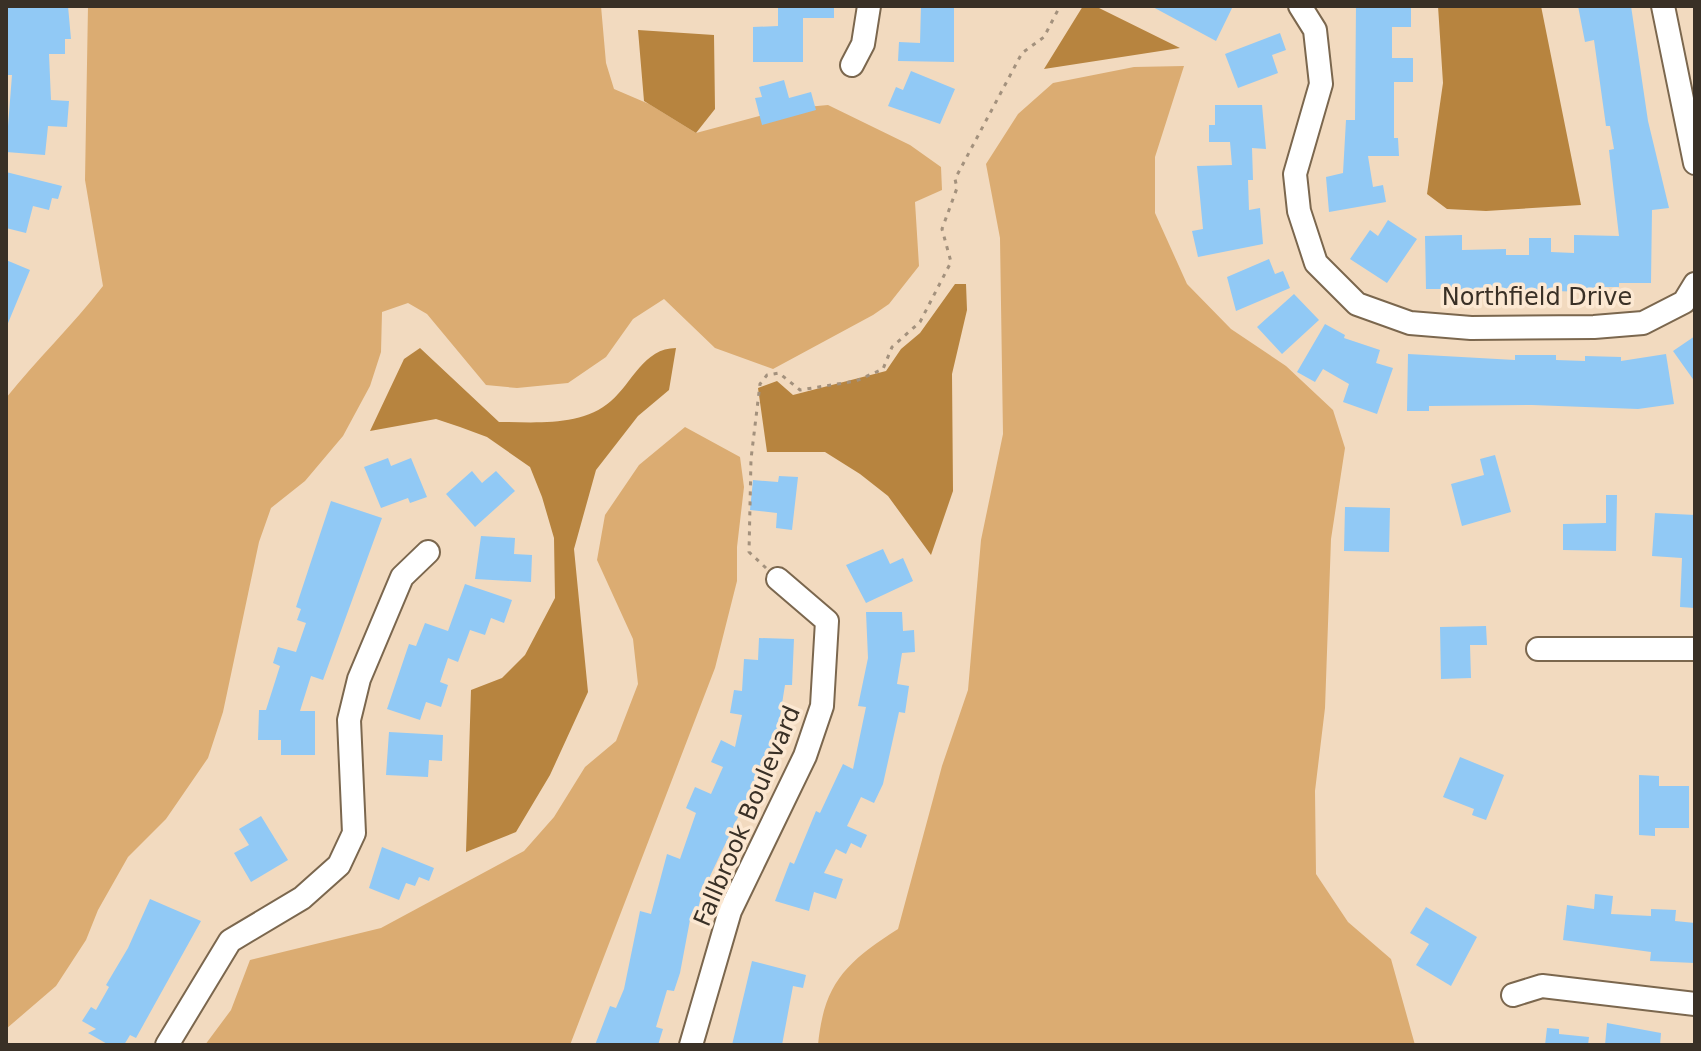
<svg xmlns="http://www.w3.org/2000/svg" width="1701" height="1051" viewBox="0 0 1701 1051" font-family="'DejaVu Sans',sans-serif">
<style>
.green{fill:#dbac72}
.water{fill:#b7843f}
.building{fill:#91c9f5}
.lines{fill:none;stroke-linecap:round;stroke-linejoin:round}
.minor-casing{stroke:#7b674e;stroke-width:26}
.path{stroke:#a3917d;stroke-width:3;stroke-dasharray:4 6;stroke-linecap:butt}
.minor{stroke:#fff;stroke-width:22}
.labels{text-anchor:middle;stroke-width:7;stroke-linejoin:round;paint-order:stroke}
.street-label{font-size:24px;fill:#393026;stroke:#fce8d2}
</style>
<rect width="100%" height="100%" fill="#f2dabf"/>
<path class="green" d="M88 6H601L606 63 614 89 649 104 696 133 785 109 828 105 910 145 941 167 942 190 915 202 919 266 889 304 873 315 773 369 715 348 664 299 633 319 606 357 568 383 517 388 486 385 427 314 408 303 382 312 381 352 370 386 343 436 305 481 271 508 259 542 223 712 208 758 166 819 128 857 98 910 86 940 56 986 6 1029V398C37 359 72 326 103 286L85 180Z
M1184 66 1155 157V213L1187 284 1231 329 1286 366 1333 410 1345 448 1331 539 1325 708 1315 791 1316 874 1348 922 1391 959 1415 1045H818C824 982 847 962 898 929L942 766 968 690 981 540 1003 434 1000 238 986 164 1018 114 1053 83 1134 67Z
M685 427 740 457 744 487 737 547V581L715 668 570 1045H205L231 1010 250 960 381 928 524 851 554 817 585 767 616 741 638 684 633 639 597 560 605 515 639 465Z"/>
<path class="water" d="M1083 6H1095L1180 48 1044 69Z
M1438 6H1541L1581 205 1486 211 1447 209 1427 194 1443 83Z
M638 30 714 35 715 109 696 133 644 101Z
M955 284H966L967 310 952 374 953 491 931 555 888 496 860 474 825 452H767L758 388 777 381 793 395 886 371 901 349 920 333Z
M420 348 499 422C535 422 582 427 611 401 632 383 644 348 676 348L669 390 638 416 596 470 574 549 588 692 550 775 516 832 466 852 471 690 502 678 525 655 555 598 554 538 542 497 530 467 487 437 460 427 436 419 370 431 404 359Z"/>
<path class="building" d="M6 6H68L71 39H65V54H49L51 100 69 101 67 127 48 126 45 155 6 152 12 75H6Z
M778 6H834V18H803V62H753V27L778 26Z
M921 6H954V62L898 61 899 42 920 43Z
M1151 6H1233L1216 41Z
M1356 6H1411V27H1392V58H1413V82H1394V138H1398L1399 156H1368L1373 187 1383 185 1386 202 1329 212 1326 177 1343 173 1346 120H1355Z
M1578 6H1631L1648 121 1669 208 1652 210 1651 283H1619V287H1594V292L1551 291V295L1526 296V291L1446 295 1445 289H1426L1425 236 1462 235V250L1506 249V255H1529V238H1551V252L1574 253V235L1619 236 1609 150 1614 149 1610 126H1606L1594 40 1585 42Z
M1280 33 1286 50 1272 55 1278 73 1238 88 1225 54Z
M911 71 955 89 940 124 888 106 896 87 903 90Z
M784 80 789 98 811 92 816 110 762 125 755 98 762 97 759 87Z
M1215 105H1262L1266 149 1252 148 1253 180H1248L1249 210 1260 208 1263 244 1198 257 1192 231 1203 229 1197 166 1232 165 1230 142H1209V125H1215Z
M6 172 62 186 58 199 52 198 49 210 33 206 26 233 6 228Z
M1388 220 1417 239 1387 283 1350 259 1370 230 1378 236Z
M1269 259 1275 274 1283 271 1290 288 1236 311 1227 277Z
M6 260 30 270 6 328Z
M1294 294 1319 320 1282 354 1257 327Z
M1325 324 1345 335 1344 338 1380 350 1376 363 1393 368 1377 414 1343 402 1349 384 1323 369 1315 382 1297 372Z
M1695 336V382L1673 351Z
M1408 354 1515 360V355H1556V360L1585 361V356L1621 357V361L1666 354 1674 404 1638 409 1532 405 1429 406V411H1407Z
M1495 455 1511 512 1462 526 1451 484 1484 475 1480 459Z
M388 458 391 466 411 458 427 497 410 503 408 498 381 508 364 467Z
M472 471 482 483 496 471 515 491 475 527 446 494Z
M779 476 798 477 792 530 776 528 777 513 750 510 753 480 778 482Z
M1606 495H1617L1616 551 1563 550V524L1606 523Z
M331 501 382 518 323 680 311 676 300 711H315V755H281V740H258L259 710H266L280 666 273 663 278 647 296 652 306 623 297 620 301 609 296 607Z
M1345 507 1390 508 1389 552 1344 551Z
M1655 513 1695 515V608L1680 607 1682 558 1652 556Z
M481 536 515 538 514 554 532 555 531 582 475 579Z
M883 549 890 564 903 558 913 581 866 603 846 565Z
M465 584 512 600 504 623 491 618 485 635 470 630 458 662 448 658 440 682 448 685 441 707 426 702 420 720 387 709 409 644 416 646 425 623 448 631Z
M866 612H902L903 631 914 630 915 652 902 653 897 684 909 686 905 713 899 712 883 784 874 803 861 797 847 826 867 835 861 848 851 843 846 854 836 849 824 873 843 879 836 899 814 892 809 911 775 901 790 862 794 864 816 811 820 813 843 764 853 769 866 707 858 706 868 658Z
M1486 626 1487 645H1470L1471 678 1441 679 1440 627Z
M759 638 794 639 792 685H785L777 735 702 893 695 921 690 920 680 973 674 991 667 990 656 1027 663 1029 658 1045H595L610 1006 616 1008 624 989 640 911 651 914 667 854 680 859 696 813 686 808 695 787 711 794 723 767 711 762 721 740 735 747 742 715 730 713 734 690 742 691 744 659 758 660Z
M389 732 443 735 442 761 429 760 428 777 386 775Z
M1460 757 1504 775 1486 820 1472 815 1474 809 1443 797Z
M1639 775 1659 776V786H1689V828H1655V836L1639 835Z
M261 816 288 860 251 882 234 853 249 845 239 829Z
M382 847 434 868 429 881 419 877 415 886 406 883 399 900 369 888Z
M1595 894 1613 896 1611 914 1651 916V909L1676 910 1675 921 1695 923V963L1650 961 1651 952 1563 940 1567 905 1594 909Z
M150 899 201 921 136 1038 130 1035 124 1045H109L88 1033 96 1029 82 1021 91 1007 96 1010 109 987 106 985 128 948Z
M1426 907 1477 937 1451 986 1416 965 1429 944 1410 933Z
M752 961 806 975 803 988 793 986 782 1045H732Z
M1607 1023 1661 1033 1660 1045H1605Z
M1547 1028 1559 1029V1034L1589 1037 1588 1045H1545Z"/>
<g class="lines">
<g class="minor-casing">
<path id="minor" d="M1300 6 1315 30 1321 84 1295 174 1299 211 1316 263 1357 304 1410 323 1471 328 1594 327 1643 323 1684 302 1695 284
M1663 6 1695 163
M852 65 863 44 869 6
M1538 649H1695
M1513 995 1542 986 1695 1004
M167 1045 230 941 302 898 339 865 354 833 349 720 359 679 402 577 428 552
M691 1045 730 911 805 756 822 706 827 621 778 579"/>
</g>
<path class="path" d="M766 568 749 552 751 459 760 384 767 375 779 373 800 390 856 381 883 369 892 347 920 322 951 262 942 229 957 188 955 179 1022 53 1044 37 1060 6"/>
<use href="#minor" class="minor"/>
</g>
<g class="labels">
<g class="street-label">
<text x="1537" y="305">Northfield Drive</text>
<text transform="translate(747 816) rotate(-67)" y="8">Fallbrook Boulevard</text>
</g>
</g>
<rect width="1701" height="1051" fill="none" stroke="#393026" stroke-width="16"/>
</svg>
